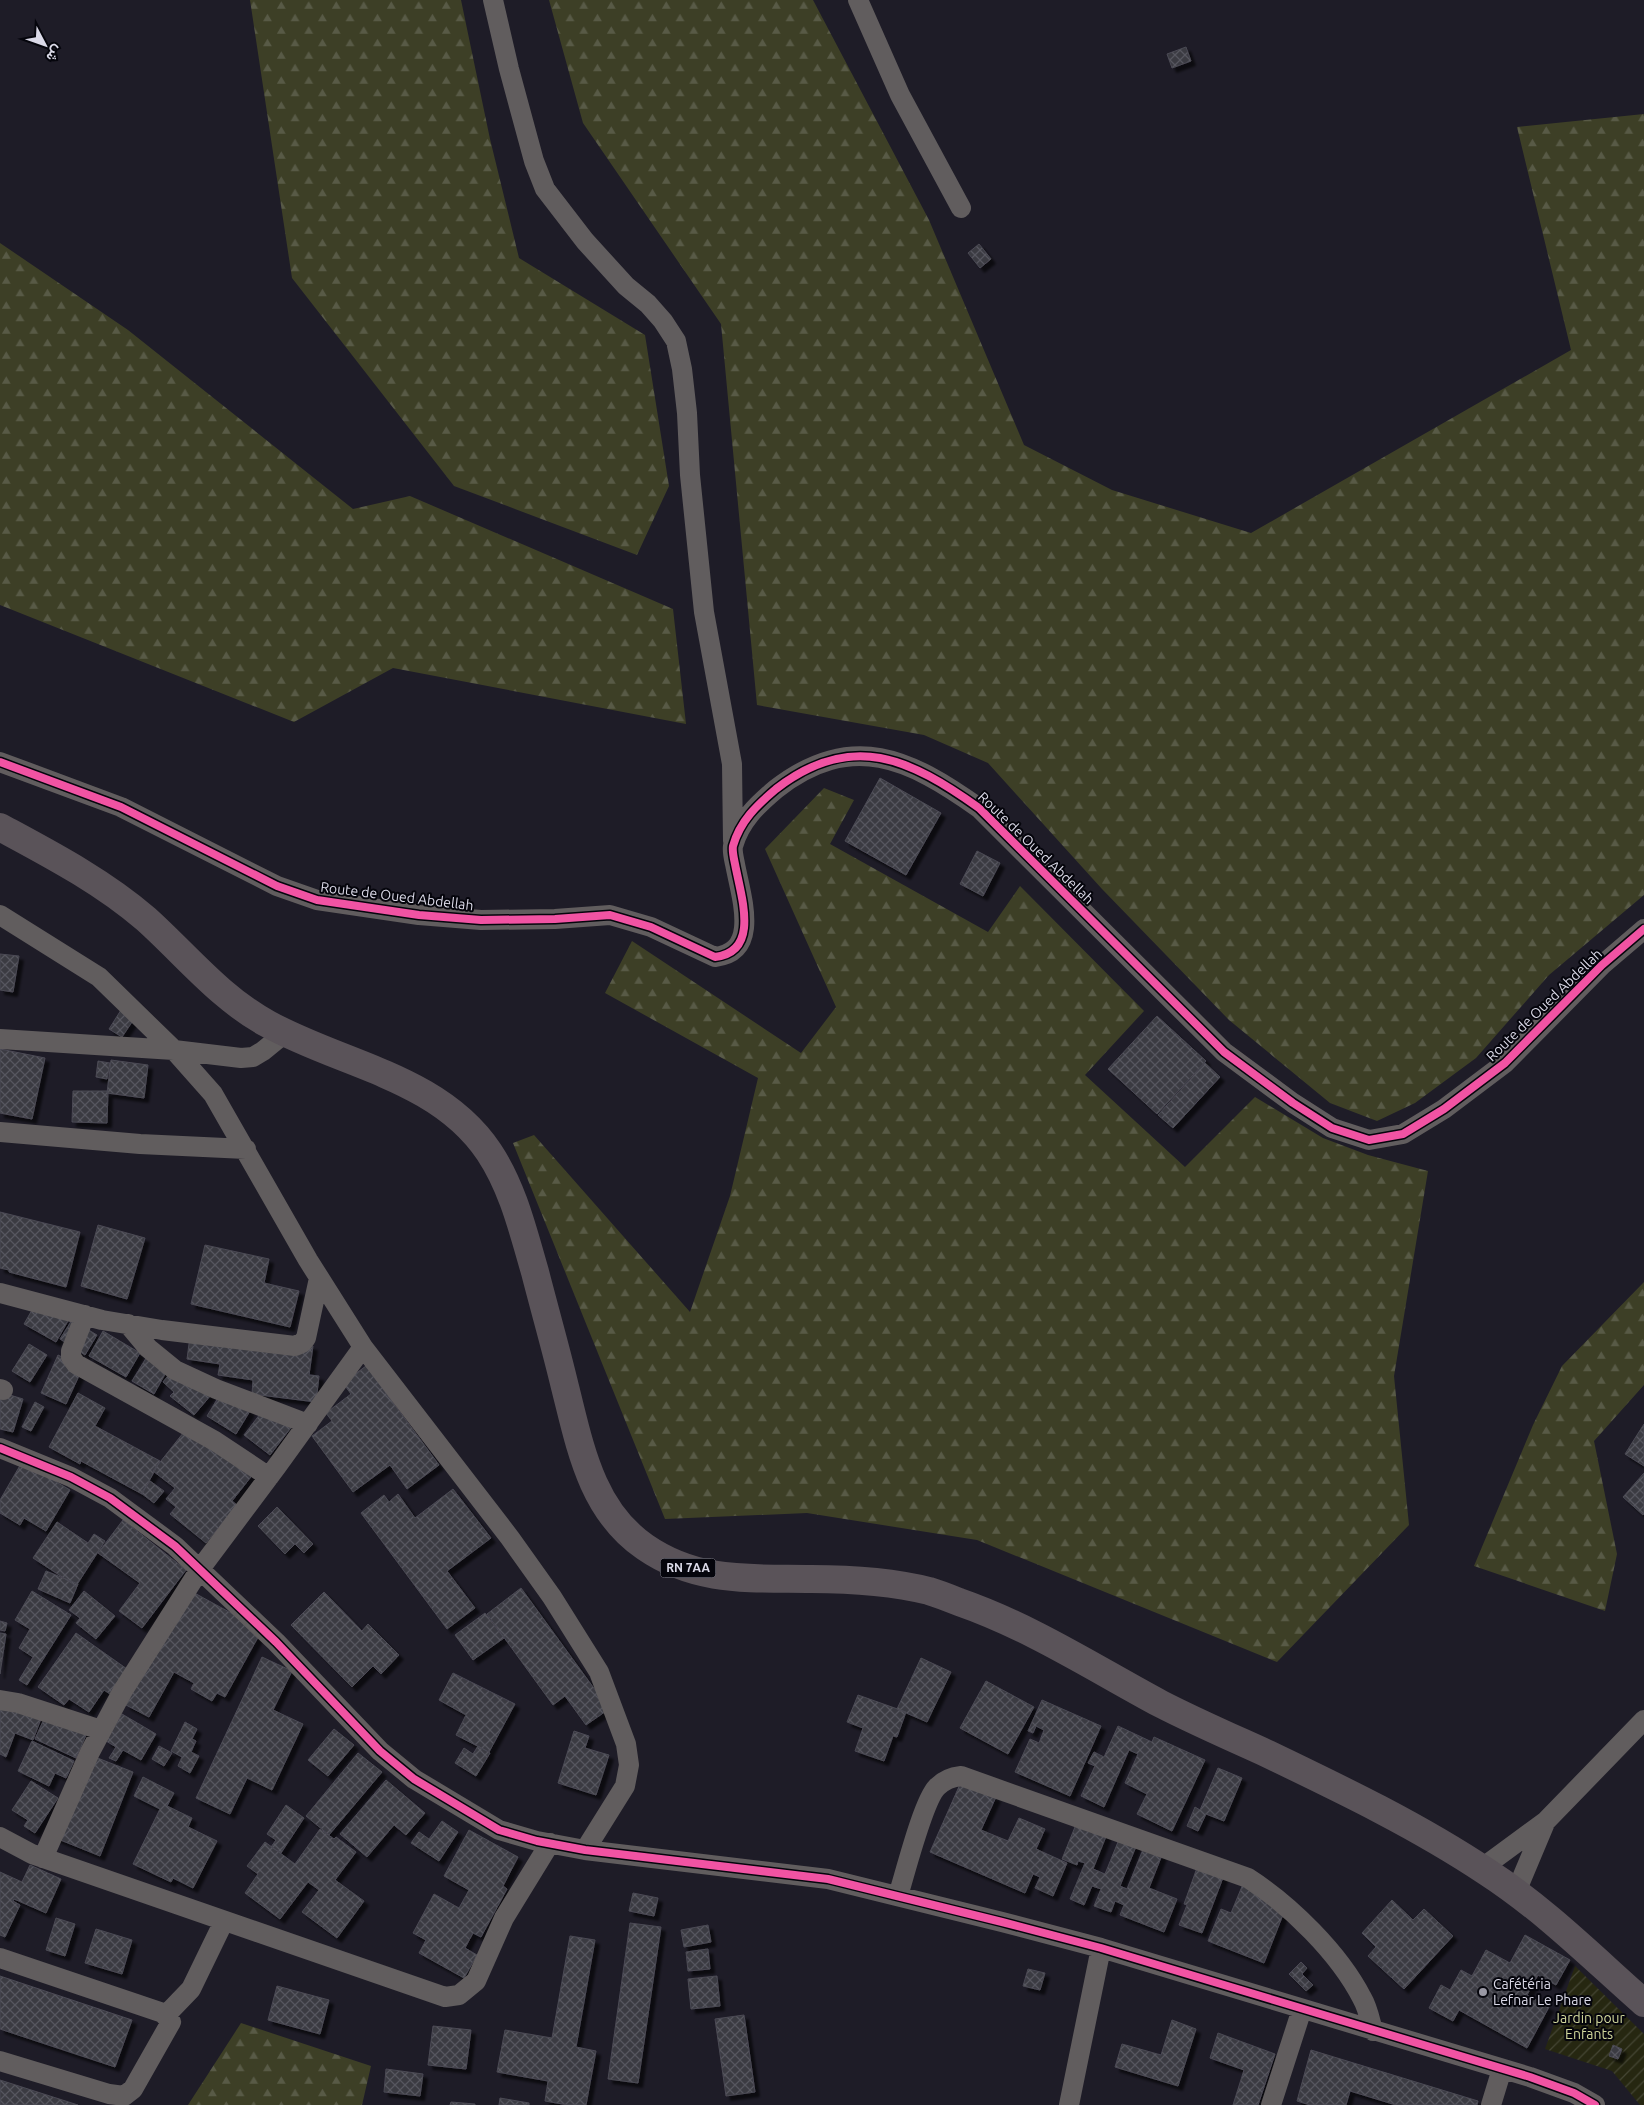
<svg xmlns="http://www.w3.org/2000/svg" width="1644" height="2105" viewBox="0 0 1644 2105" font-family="Ubuntu,Vazirmatn,sans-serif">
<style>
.forest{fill:url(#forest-firs)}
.garden{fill:url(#garden-furrows)}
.building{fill:url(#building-cross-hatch);stroke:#4b4a54;filter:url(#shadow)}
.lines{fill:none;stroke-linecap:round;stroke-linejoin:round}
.minor{stroke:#615d5e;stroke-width:20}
.primary{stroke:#5a5359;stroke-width:28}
.cycleway-casing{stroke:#05050c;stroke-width:11}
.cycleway{stroke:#f153a3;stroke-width:8}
.poi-dot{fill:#9998a4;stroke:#05050c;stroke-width:2}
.labels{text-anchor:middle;stroke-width:4;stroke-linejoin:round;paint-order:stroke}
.shield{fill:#05050c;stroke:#9b9aa6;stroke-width:1}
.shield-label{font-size:12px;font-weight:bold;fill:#dbdae8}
.street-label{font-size:14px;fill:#dbdae8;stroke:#05050c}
.poi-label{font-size:14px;fill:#dbdae8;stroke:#05050c;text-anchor:start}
.park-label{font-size:14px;fill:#d1d79c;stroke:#05050c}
</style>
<defs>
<pattern id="forest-firs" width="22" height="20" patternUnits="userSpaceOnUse" patternTransform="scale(1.25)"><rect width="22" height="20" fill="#3d3f26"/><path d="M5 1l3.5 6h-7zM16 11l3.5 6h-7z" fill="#585a46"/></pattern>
<pattern id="garden-furrows" width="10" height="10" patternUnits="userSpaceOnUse" patternTransform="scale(1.25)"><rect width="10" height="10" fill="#262711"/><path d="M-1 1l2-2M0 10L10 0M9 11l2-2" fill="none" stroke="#454634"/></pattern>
<pattern id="building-cross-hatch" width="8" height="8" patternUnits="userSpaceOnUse" patternTransform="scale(1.25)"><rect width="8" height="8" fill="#3a3a43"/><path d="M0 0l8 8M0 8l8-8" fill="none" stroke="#56565e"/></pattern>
<filter id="shadow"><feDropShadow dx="4.5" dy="4.5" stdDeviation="1" flood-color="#0009"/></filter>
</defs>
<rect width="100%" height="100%" fill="#1e1c27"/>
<path class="forest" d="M250 0H461L490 139 519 258 645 335 669 486 637 555 454 486 292 278Z
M549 0H813L929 220 1024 445 1112 490 1251 533 1571 350 1517 127 1644 114V895L1549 975 1476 1058 1415 1103 1377 1121 1330 1103 1229 1020 1102 889 988 763 924 735 757 705 721 324 583 123Z
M0 243 128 330 353 509 410 496 673 609 686 724 393 668 294 722 0 605Z
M824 788 854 800 830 844 988 932 1020 886 1144 1011 1085 1075 1185 1167 1255 1097 1323 1138 1368 1155 1428 1171 1394 1376 1409 1525 1277 1662 977 1540 807 1513 665 1519 513 1143 534 1135 690 1312 730 1196 758 1078 605 993 632 941 801 1053 836 1007 765 849Z
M1644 1282V1385L1594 1441 1617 1554 1605 1611 1474 1566 1533 1425 1562 1366Z
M241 2023 371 2066 362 2105H188Z"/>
<path class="garden" d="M1575 1966 1644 2034V2105H1640L1612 2071 1545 2049Z"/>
<path class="building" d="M1186 47 1191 61 1172 68 1167 54Z
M979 244 991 259 980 268 968 253Z
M880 778 941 813 906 875 845 841Z
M977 851 1000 863 983 896 960 884Z
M0 954 19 956 13 992 0 990Z
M121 1010 134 1019 122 1037 109 1029Z
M1157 1016 1206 1061 1157 1114 1108 1069Z
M0 1049 45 1058 32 1119 0 1113Z
M111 1060 148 1065 144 1098 107 1093Z
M98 1061 110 1063 107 1079 96 1077Z
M1205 1063 1220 1077 1173 1128 1158 1115Z
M73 1091H108L107 1123 72 1122Z
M0 1212 80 1232 66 1287 9 1272V1270L0 1268Z
M98 1225 145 1238 127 1299 81 1286Z
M205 1245 269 1259 264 1283 299 1291 290 1327 191 1304Z
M36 1303 68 1321 56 1342 24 1324Z
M72 1320 97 1335 85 1355 60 1339Z
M191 1329 313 1346 309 1375 319 1376 316 1402 252 1394 253 1380 218 1375 220 1364 187 1359Z
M103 1331 140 1353 126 1377 89 1356Z
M29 1344 47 1355 30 1382 12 1371Z
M58 1355 83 1367 66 1404 41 1393Z
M148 1355 169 1367 154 1394 132 1381Z
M176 1366 211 1395 194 1415 170 1396 174 1392 163 1382Z
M366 1366 439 1465 407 1489 390 1465 353 1492 312 1436 332 1421 326 1413 351 1394 343 1383Z
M224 1388 250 1411 236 1434 207 1416Z
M0 1392 23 1399 13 1432 0 1429Z
M78 1393 105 1408 95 1426 160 1461 142 1494 81 1461 80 1464 49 1447Z
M35 1402 44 1407 31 1431 22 1427Z
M267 1405 293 1425 270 1455 244 1435Z
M191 1423 254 1473 232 1501 237 1505 206 1543 170 1514 176 1507 166 1499 175 1488 153 1471Z
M1644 1424V1466L1625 1454Z
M22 1462 70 1490 46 1531 24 1518 20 1525 0 1513V1500Z
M1644 1473V1514L1643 1515 1623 1497Z
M150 1481 164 1491 154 1503 141 1493Z
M453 1489 491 1538 447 1571 475 1608 447 1629 361 1513 384 1495 389 1502 398 1494 415 1518Z
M277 1507 313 1544 304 1553 295 1544 285 1554 258 1526Z
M123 1520 186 1570 142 1628 119 1611 140 1583 98 1553Z
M57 1522 88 1543 94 1534 105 1541 76 1586 33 1558Z
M46 1571 78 1584 70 1603 38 1589Z
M521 1588 609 1709 586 1725 565 1696 553 1705 487 1614Z
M189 1590 262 1630 225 1697 217 1693 212 1701 191 1689 194 1683 174 1672 149 1717 126 1705Z
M32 1591 71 1615 27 1685 19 1680 33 1657 19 1648 30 1629 15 1620Z
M84 1591 115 1616 96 1639 76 1623 80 1618 69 1610Z
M324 1592 362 1631 368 1624 399 1655 381 1674 373 1666 352 1687 291 1625Z
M485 1613 504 1638 473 1660 455 1635Z
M0 1621 7 1623 5 1631 0 1630Z
M0 1633 6 1634 0 1674Z
M76 1633 127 1669 110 1694 104 1690 89 1712 69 1699 64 1705 38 1687Z
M262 1657 292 1671 273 1710 303 1724 272 1790 247 1778 230 1814 196 1798Z
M921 1658 951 1672 927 1722 897 1709Z
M453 1673 515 1704 489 1752 456 1735 466 1715 439 1700Z
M986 1681 1034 1707 1008 1754 960 1728Z
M858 1695 906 1712 897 1737 893 1736 884 1761 855 1751 863 1728 847 1722Z
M1042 1700 1101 1726 1070 1796 1015 1772 1030 1739 1039 1743 1044 1730 1036 1726 1033 1733 1028 1731Z
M0 1701 45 1708 33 1740 15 1733 6 1757 0 1754Z
M49 1708 90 1726 76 1758 35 1739Z
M122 1714 156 1734 141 1760 123 1750 116 1761 109 1758 116 1747 106 1741Z
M185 1722 197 1729 192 1739 196 1741 191 1752 199 1756 190 1773 178 1766 182 1757 171 1751Z
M1118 1726 1152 1742 1154 1737 1205 1760 1172 1831 1137 1814 1147 1794 1125 1783 1138 1754 1129 1750 1104 1807 1081 1796 1095 1766 1088 1763 1094 1752 1104 1757Z
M334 1729 354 1745 328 1776 308 1760Z
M574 1731 589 1736 585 1748 609 1755 596 1795 558 1783Z
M32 1741 74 1761 66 1778 55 1773 49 1786 18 1771Z
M159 1746 172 1753 164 1766 152 1759Z
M478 1746 490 1753 476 1776 455 1763 464 1748 473 1754Z
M358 1753 382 1772 329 1835 306 1816Z
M95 1757 133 1772 100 1856 53 1837Z
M1218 1768 1242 1778 1224 1821 1206 1814 1198 1831 1187 1826 1195 1807 1200 1810Z
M143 1777 174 1793 167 1806 192 1818 188 1827 217 1841 193 1888 173 1878 171 1882 133 1864 160 1809 134 1796Z
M386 1780 425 1813 406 1835 394 1825 367 1857 340 1834Z
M31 1781 58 1798 35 1833 24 1826 28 1820 12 1810Z
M961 1782 996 1797 981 1830 1008 1841 1019 1818 1045 1829 1036 1849 1067 1863 1053 1896 1035 1888 1040 1877 1033 1874 1025 1893 930 1852Z
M286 1805 304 1818 281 1853 271 1847 276 1840 267 1834Z
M442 1821 458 1832 439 1861 411 1843 419 1832 429 1839Z
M1077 1822 1107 1834 1093 1869 1105 1874 1120 1837 1137 1844 1120 1886 1127 1889 1144 1847 1162 1855 1149 1888 1177 1899 1164 1932 1120 1915 1124 1905 1115 1901 1111 1912 1094 1906 1101 1889 1092 1886 1084 1905 1070 1899 1085 1863 1078 1861 1077 1865 1062 1859Z
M320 1829 334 1839 336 1837 356 1852 335 1880 364 1901 337 1938 302 1912 319 1890 308 1882 280 1919 245 1893 258 1874 247 1866 265 1842 295 1864Z
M469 1830 518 1857 503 1886 507 1889 481 1937 473 1933 465 1948 477 1955 464 1978 419 1953 426 1940 413 1933 434 1894 459 1908 469 1890 444 1876Z
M30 1865 61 1879 46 1913 14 1899 13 1901 20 1905 5 1937 0 1935V1872L22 1882Z
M1198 1865 1224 1875 1202 1933 1179 1925 1187 1905 1184 1904Z
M1243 1884 1288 1902 1264 1963 1208 1941 1221 1909 1231 1913Z
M633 1893 658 1898 654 1916 629 1911Z
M1392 1900 1413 1920 1424 1909 1453 1936 1404 1989 1368 1956 1376 1947 1362 1933Z
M56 1918 75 1924 65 1956 46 1950Z
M630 1923 661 1927 638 2083 608 2079Z
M708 1925 711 1942 684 1947 681 1930Z
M96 1929 132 1940 122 1974 85 1963Z
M1525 1935 1570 1960 1556 1985 1538 1975 1527 1995 1549 2007 1527 2048 1459 2010 1453 2021 1429 2008 1441 1985 1450 1990 1461 1970 1472 1976 1486 1950 1510 1963Z
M570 1936 595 1940 576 2047 596 2051 586 2105H568L545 2101 548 2081 497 2072 505 2030 552 2038Z
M708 1949 710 1969 688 1971 686 1952Z
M1301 1962 1307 1968 1302 1974 1313 1985 1306 1991 1289 1974Z
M1028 1969 1045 1973 1040 1990 1023 1986Z
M0 1976 132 2020 115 2067 0 2029Z
M717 1976 720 2006 691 2009 688 1979Z
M277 1986 329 2000 320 2034 268 2020Z
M744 2015 755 2092 726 2096 715 2019Z
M1172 2020 1196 2029 1178 2086 1115 2067 1122 2044 1161 2055Z
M433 2026 471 2030 466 2069 428 2065Z
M1218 2033 1275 2054 1258 2105H1233L1244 2070 1210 2058Z
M1613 2045 1622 2049 1618 2059 1609 2056Z
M1311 2050 1478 2101 1477 2105H1396L1350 2091 1346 2105H1310L1297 2101Z
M386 2069 423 2074 420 2096 384 2092Z
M0 2080 78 2105H0Z
M500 2098 529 2103V2105H499Z
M451 2102 475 2104V2105H450Z"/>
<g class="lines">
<path class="minor" d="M493 0 509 69 534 161 545 189 585 241 626 286 648 304 663 321 676 341 682 369 687 413 690 475 704 612 732 764 733 841
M858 0 900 95 961 208
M0 762 121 807 277 886 317 900 419 915 481 920 555 919 610 915 651 927 715 957C732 955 742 946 744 928 746 908 739 885 735 864 734 859 732 851 733 846 740 821 757 805 776 789 852 730 910 759 979 808L1224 1052 1293 1103 1332 1128 1369 1140 1403 1134 1444 1109 1505 1063 1602 965 1644 929
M0 915 99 977 174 1050 213 1094 308 1260 363 1347 510 1538 552 1597 599 1672 626 1744 629 1765 625 1786 585 1850
M0 1039 174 1050 241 1058 253 1057 263 1051 285 1033
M0 1132 140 1144 246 1149
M0 1293 102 1320 162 1330 295 1346 302 1343 306 1338 319 1278
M85 1315 71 1351V1357L76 1364 215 1441 269 1477
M128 1324 148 1348 175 1370 216 1389 308 1424
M0 1389 3 1390
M0 1448 71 1477 110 1498 175 1546 276 1642 380 1751 414 1779 499 1830 537 1841 585 1850 828 1879 1002 1922 1101 1948 1530 2077 1574 2093 1595 2105
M0 1700 18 1703 101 1730
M0 1837 32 1854 445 1997 459 1995 476 1981 504 1918 550 1843
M43 1858 90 1752 122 1692 200 1569 277 1466 363 1347
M1482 1868 1546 1821 1644 1720
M1516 1892 1545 1823
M898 1896C905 1874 923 1801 937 1787 944 1780 951 1777 961 1776L1248 1878C1290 1905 1339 1953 1362 1998 1368 2008 1370 2020 1373 2031
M0 1958 163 2013 171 2022 133 2089 124 2096 109 2094 0 2061
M166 2015 191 1989 224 1921
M1069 2105 1101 1948
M1271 2105 1302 2009
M1491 2105 1502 2069"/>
<path class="primary" d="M0 827C50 854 102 881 146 919 186 955 220 998 268 1024 342 1065 439 1077 489 1152 513 1188 523 1231 535 1272 545 1311 556 1349 565 1387 580 1446 591 1510 645 1547 697 1583 750 1578 811 1579 847 1579 893 1582 929 1591 939 1594 949 1598 959 1602 1031 1627 1094 1668 1161 1704 1196 1722 1233 1738 1268 1754 1343 1790 1418 1826 1487 1872 1544 1909 1593 1958 1644 2003"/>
<g class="cycleway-casing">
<path id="cycleway" d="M0 762 121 807 277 886 317 900 419 915 481 920 555 919 610 915 651 927 715 957C732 955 742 946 744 928 746 908 739 885 735 864 734 859 732 851 733 846 740 821 757 805 776 789 852 730 910 759 979 808L1224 1052 1293 1103 1332 1128 1369 1140 1403 1134 1444 1109 1505 1063 1602 965 1644 929
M0 1448 71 1477 110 1498 175 1546 276 1642 380 1751 414 1779 499 1830 537 1841 585 1850 828 1879 1002 1922 1101 1948 1530 2077 1574 2093 1595 2105"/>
</g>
<use href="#cycleway" class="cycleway"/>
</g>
<circle class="poi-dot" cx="1483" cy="1992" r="5"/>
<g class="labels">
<rect class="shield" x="660.5" y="1558.5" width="55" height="19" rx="4"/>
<g class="shield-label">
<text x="688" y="1572">RN 7AA</text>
</g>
<g class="street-label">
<text transform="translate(1036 848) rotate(44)" y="5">Route de Oued Abdellah</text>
<text transform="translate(397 896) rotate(7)" y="5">Route de Oued Abdellah</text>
<text transform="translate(1544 1005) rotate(-44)" y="5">Route de Oued Abdellah</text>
</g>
<g class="poi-label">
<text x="1493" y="1989">Cafétéria<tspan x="1493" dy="16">Lefnar Le Phare</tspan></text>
</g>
<g class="park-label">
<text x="1589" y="2023">Jardin pour<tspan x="1589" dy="16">Enfants</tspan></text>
</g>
</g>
<g transform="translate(45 45) rotate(131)" stroke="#05050c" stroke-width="4" paint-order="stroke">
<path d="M0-4L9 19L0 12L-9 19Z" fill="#dbdae8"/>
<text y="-8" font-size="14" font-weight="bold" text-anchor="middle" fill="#dbdae8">ش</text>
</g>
</svg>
